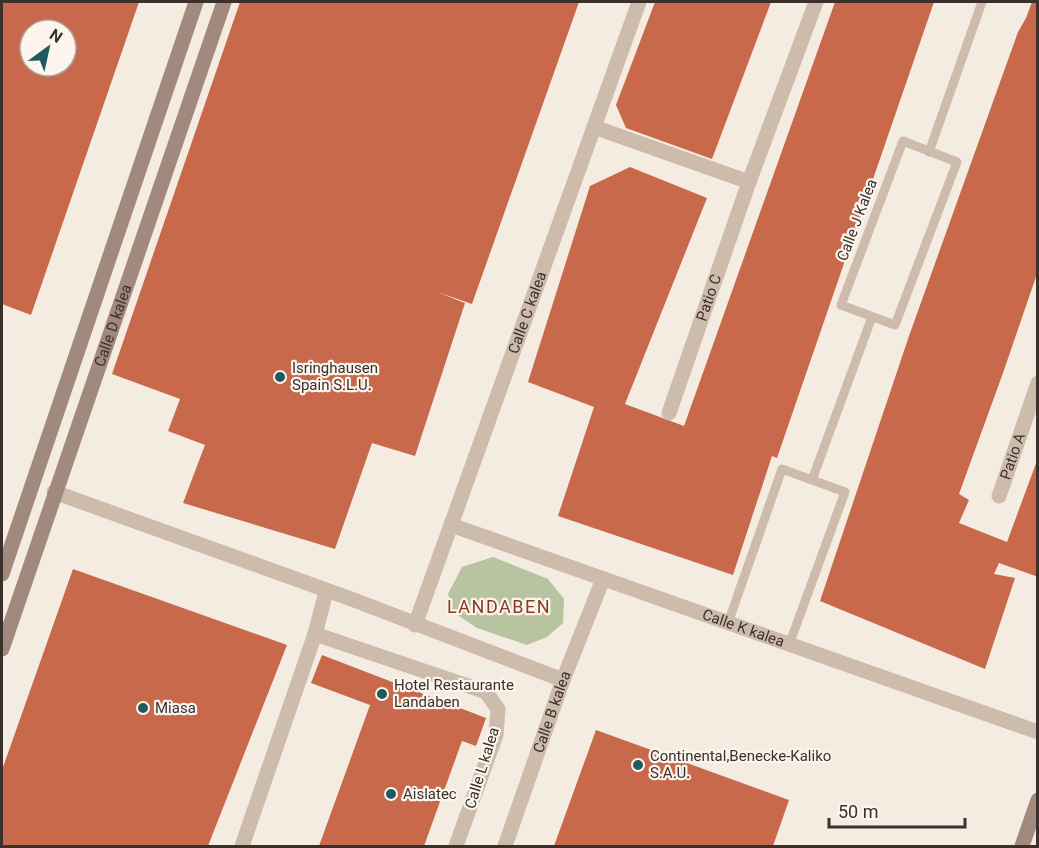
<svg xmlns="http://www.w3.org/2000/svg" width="1039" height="848" viewBox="0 0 1039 848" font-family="Roboto,sans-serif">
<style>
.green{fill:#b8c4a0}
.building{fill:#c8694b;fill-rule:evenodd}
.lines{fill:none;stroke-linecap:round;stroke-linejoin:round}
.lane{stroke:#cdbbac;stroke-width:9}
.street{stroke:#cdbbac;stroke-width:15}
.secondary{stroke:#a18a7d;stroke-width:15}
.poi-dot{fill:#1f5a5e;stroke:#fbf5ee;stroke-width:2}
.labels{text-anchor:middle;stroke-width:4.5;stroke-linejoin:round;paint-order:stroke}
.street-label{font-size:15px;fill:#3b302b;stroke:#fbf5ee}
.poi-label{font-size:15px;fill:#3b302b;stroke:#fbf5ee;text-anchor:start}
.quarter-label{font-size:18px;letter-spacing:1.5px;fill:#8c3b22;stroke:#fbf5ee}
</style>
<rect width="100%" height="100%" fill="#f4ebe1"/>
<path class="green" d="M493 557 548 579 564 599 563 623 547 637 527 645 477 628 453 612 448 594 462 567Z"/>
<path class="building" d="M2 2H139L31 315 2 304ZM30 30H66V66H30Z
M240 2H579L472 304 437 292 465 303 415 456 372 443 335 549 183 503 205 445 168 431 180 399 112 374Z
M655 2H771L712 159 626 128 616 105Z
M835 2H934L777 458 772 456 733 575 558 516 594 407 528 382 590 186 630 167 707 198 625 404 684 426Z
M1032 2H1038V271L1003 373 959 494 969 500 959 523 1007 542 1038 458V577L999 563 994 574 1015 578 985 669 820 601 909 336 1018 32 1026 18Z
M73 569 287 645 208 846H2V770Z
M322 655 486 718 476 746 462 741 424 846H319L370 705 311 683Z
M596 730 789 800 773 846H554Z"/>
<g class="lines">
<path class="lane" d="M903 141 957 162 895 325 841 305Z
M929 152 982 2
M728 623 782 469 812 480
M789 645 845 492 812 480 872 317"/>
<g class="street">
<path d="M594 127 749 182"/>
<path id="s1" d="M669 413 749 182 816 2"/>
<path d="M54 492 354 600 563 680"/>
<path id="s2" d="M999 496 1038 383"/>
<path id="s3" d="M451 525 1038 732"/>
<path id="s4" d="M415 625 639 2"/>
<path d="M315 634 486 692 498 709 496 735 456 846"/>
<path d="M242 846 315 634 326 592"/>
<path id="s5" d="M505 846 563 680 603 579"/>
</g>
<g class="secondary">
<path d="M2 574 196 2"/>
<path id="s6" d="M2 649 224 2"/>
<path d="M1022 846 1038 800"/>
</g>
</g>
<g class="poi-dot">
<circle cx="280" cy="377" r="6"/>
<circle cx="382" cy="694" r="6"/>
<circle cx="143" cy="708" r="6"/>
<circle cx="638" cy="765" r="6"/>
<circle cx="391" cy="794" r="6"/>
</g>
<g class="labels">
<g class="street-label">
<text transform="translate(857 220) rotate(-69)" y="5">Calle J Kalea</text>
<text dy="5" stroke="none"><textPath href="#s1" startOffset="122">Patio C</textPath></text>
<text dy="5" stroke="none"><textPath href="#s4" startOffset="332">Calle C kalea</textPath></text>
<text dy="5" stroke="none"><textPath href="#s6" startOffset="342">Calle D kalea</textPath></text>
<text dy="5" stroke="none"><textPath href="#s2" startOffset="42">Patio A</textPath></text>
<text dy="5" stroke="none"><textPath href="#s3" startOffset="310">Calle K kalea</textPath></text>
<text dy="5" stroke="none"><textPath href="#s5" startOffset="142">Calle B kalea</textPath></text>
<text transform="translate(482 768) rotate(-73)" y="5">Calle L kalea</text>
</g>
<g class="poi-label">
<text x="292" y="373">Isringhausen<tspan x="292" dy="17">Spain S.L.U.</tspan></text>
<text x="394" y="690">Hotel Restaurante<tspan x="394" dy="17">Landaben</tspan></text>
<text x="155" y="713">Miasa</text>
<text x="650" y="761">Continental,Benecke-Kaliko<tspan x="650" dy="17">S.A.U.</tspan></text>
<text x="403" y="799">Aislatec</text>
</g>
<g class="quarter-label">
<text x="499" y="613">LANDABEN</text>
</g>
</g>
<rect width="1039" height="848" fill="none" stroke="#3b302b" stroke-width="6"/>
<g transform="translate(48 48) rotate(33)"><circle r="28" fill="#fbf5ee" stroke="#aea6a0" stroke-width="1.5"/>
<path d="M0-4.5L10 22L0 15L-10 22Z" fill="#1f5a5e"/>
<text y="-9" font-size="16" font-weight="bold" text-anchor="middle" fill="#3b302b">N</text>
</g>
<path d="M829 818v9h136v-9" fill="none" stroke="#3b302b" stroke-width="3"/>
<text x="838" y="818" font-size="18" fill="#3b302b" stroke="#fbf5ee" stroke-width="4.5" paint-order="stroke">50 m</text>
</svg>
